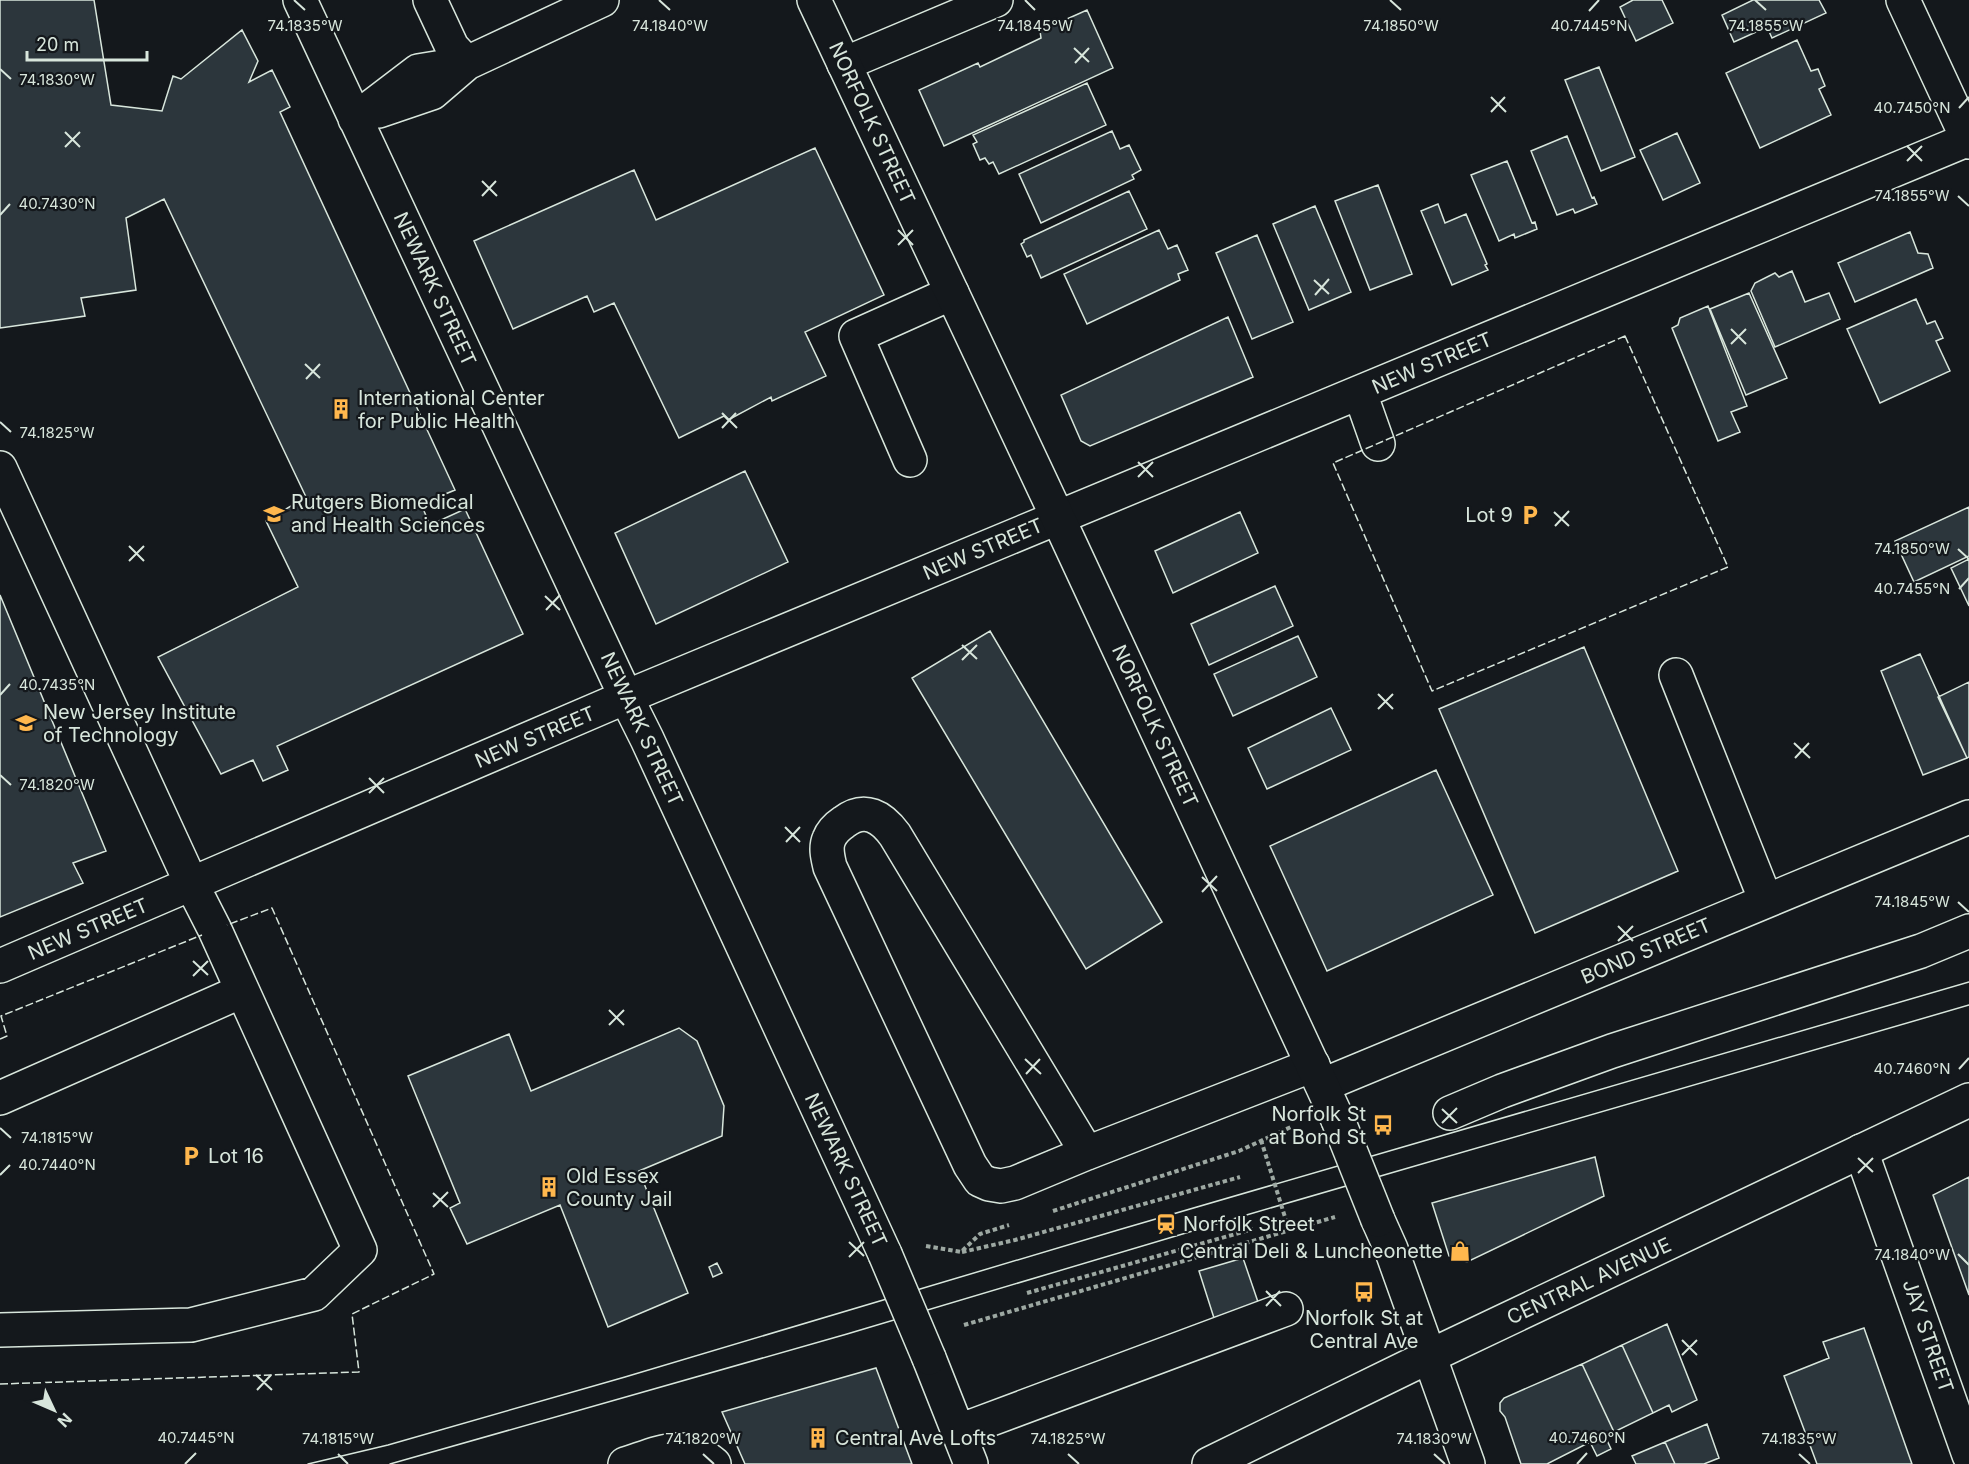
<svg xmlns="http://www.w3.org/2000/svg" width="1969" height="1464" viewBox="0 0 1969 1464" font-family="Inter,sans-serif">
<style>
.building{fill:#2c363c;stroke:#d8e6dc;stroke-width:1.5}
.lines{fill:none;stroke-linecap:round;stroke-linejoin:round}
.minor-casing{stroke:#d8e6dc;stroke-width:36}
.major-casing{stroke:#d8e6dc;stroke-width:36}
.path{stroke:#9da8a2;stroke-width:4;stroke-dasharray:4.5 3;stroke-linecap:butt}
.minor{stroke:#14181c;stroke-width:33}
.major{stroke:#14181c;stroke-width:33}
.tram{stroke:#d8e6dc;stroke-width:1.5}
.minor-bridge-casing{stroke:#d8e6dc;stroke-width:36;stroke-linecap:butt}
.major-bridge-casing{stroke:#d8e6dc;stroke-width:36;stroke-linecap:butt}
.path-bridge{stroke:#9da8a2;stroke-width:4;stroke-dasharray:4.5 3;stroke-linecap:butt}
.minor-bridge{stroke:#14181c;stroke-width:33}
.major-bridge{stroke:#14181c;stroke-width:33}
.fence{stroke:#d8e6dc;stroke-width:1.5;stroke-dasharray:8 3;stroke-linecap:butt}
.ticks{fill:none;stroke:#d8e6dc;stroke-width:2}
.labels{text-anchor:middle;stroke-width:4.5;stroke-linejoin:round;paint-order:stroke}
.street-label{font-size:20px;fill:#d8e6dc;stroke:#14181c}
.poi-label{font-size:20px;fill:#d8e6dc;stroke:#14181c;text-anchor:start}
.ticks-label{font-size:15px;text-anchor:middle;fill:#d8e6dc;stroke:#14181c;stroke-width:4.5;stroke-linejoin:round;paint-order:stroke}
</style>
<rect width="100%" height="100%" fill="#14181c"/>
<path class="building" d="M0 0H94L111 105 162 111 173 76 181 79 242 30 258 61 249 82 272 70 290 107 280 112 455 490 421 504 430 525 465 509 523 634 277 746 288 770 263 781 253 760 221 774 158 657 298 587 266 521 306 497 164 199 126 218 136 290 81 298 85 316 0 328Z
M1633 0H1662L1673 23 1636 41 1620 7Z
M1753 0H1819L1826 13 1772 38 1767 27 1734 42 1722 15Z
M1087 10 1113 68 944 146 919 90 978 63 980 67 1041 38 1040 31Z
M1797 40 1811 71 1818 69 1825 86 1819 89 1831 115 1760 148 1726 73Z
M1599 67 1635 157 1601 171 1565 80Z
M1087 83 1106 125 999 174 993 162 989 164 985 158 980 160 973 144 977 142 973 135Z
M1112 131 1120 149 1129 145 1141 170 1132 175 1134 179 1041 223 1019 174Z
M1677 133 1700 183 1663 200 1640 150Z
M1567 136 1592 198 1594 197 1597 204 1575 213 1573 209 1557 215 1531 151Z
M815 148 884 295 805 332 826 376 772 401 771 397 728 420 724 416 679 438 614 303 594 312 587 296 513 329 474 241 634 170 656 220Z
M1507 161 1532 223 1535 222 1537 229 1515 238 1514 234 1499 241 1471 175Z
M1378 185 1412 274 1370 290 1335 201Z
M1129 191 1147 229 1041 278 1031 255 1027 257 1021 244 1024 242V240Z
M1438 204 1445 223 1466 214 1487 264 1485 265 1488 270 1452 285 1421 211Z
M1315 206 1351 292 1309 310 1273 224Z
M1159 230 1168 249 1177 245 1188 270 1178 274 1180 280 1087 324 1064 274Z
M1910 232 1918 253 1928 254 1933 268 1855 302 1838 263Z
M1257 235 1293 322 1252 339 1216 253Z
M1792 271 1805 302 1829 293 1840 319 1775 347 1751 291 1755 283 1775 273 1779 277Z
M1749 293 1787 378 1746 395 1710 309Z
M1916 299 1927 324 1935 321 1943 338 1936 341 1950 371 1880 403 1847 329Z
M1708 306 1747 406 1731 412 1740 432 1718 441 1672 328 1678 325 1680 318Z
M1228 317 1253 377 1090 446 1081 441 1061 395Z
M745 471 788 562 656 624 615 533Z
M1969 507V556L1914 582 1895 541Z
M1240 512 1258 553 1173 593 1155 551Z
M1969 559V606L1951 568Z
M1275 586 1293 626 1209 665 1191 624Z
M0 595 106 851 73 863 83 883 0 917Z
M990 631 1162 922 1086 969 912 678Z
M1298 636 1317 677 1233 716 1214 674Z
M1584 647 1678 871 1535 933 1439 709Z
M1920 654 1967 758 1923 775 1881 671Z
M1969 682V757L1967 758 1938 697Z
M1331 708 1351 750 1267 789 1248 748Z
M1436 770 1493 895 1327 971 1270 846Z
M679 1028 697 1041 724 1106 722 1136 639 1171 688 1293 608 1327 560 1205 467 1244 450 1208 460 1203 408 1076 509 1034 531 1091Z
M1595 1157 1604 1196 1467 1262 1449 1256 1432 1203Z
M1969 1177V1295L1933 1195Z
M1243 1258 1258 1302 1214 1318 1199 1271Z
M717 1263 722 1273 713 1277 709 1267Z
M1667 1324 1697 1400 1672 1412 1669 1405 1653 1413 1622 1345Z
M1864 1328 1912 1464H1817L1784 1376 1829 1358 1823 1342Z
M1622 1345 1653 1413 1614 1432 1582 1364Z
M1582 1364 1614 1432 1605 1436 1611 1449 1597 1456 1590 1442 1547 1464H1521L1505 1417 1500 1411V1403L1504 1398Z
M876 1368 912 1464H745L722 1412Z
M1707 1424 1719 1458 1704 1464H1675L1665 1442Z
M1665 1442 1675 1464H1636L1632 1456Z"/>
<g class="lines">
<g class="minor-casing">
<path id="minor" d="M300 0 626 697 647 739 885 1254
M430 0 452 47 467 63
M1903 0 1969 142
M844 64 996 0
M379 111 432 93 467 63
M355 119 418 71 467 63 602 0
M1360 393 1378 444
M910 460 856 336 952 293
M0 468 192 885 215 930 360 1250 314 1294 191 1325 0 1330
M1676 675 1766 901
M0 966 626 697 1969 139
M1323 1085 1969 817
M0 1098 242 991
M1450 1113 1502 1091 1612 1051 1921 951 1969 931
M1861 1151 1969 1455
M1087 1153 895 835C882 817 865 806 844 822 838 826 832 831 829 839 825 848 828 858 830 867L970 1165 980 1180 989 1184 1001 1186 1015 1183 1087 1153 1313 1065
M929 1358 971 1464
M959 1431 1286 1309
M625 1464C657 1454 685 1438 714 1464"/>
</g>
<g class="major-casing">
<path id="major" d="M814 0 1058 518 1338 1120
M1378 1220 1391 1249 1468 1464
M1209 1464 1430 1356 1969 1100"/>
</g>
<path class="path" d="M1053 1211 1239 1151 1293 1126
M926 1246 961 1252 980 1234 1009 1225
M962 1252 1015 1240 1240 1177
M1027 1293 1253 1229
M964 1325 1335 1217"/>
<use href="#minor" class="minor"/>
<use href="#major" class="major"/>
<path class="tram" d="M308 1464 388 1445 625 1377 1118 1230 1969 982
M390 1464 847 1334 1243 1216 1969 1005"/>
<g class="minor-bridge-casing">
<path id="minor-bridge" d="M885 1254 929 1358"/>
</g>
<g class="major-bridge-casing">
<path id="major-bridge" d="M1338 1120 1378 1220"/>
</g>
<path class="path-bridge" d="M1261 1140 1289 1230"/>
<use href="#minor-bridge" class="minor-bridge"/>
<use href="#major-bridge" class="major-bridge"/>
<path class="fence" d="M1625 336 1728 567 1432 691 1333 463Z
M0 1039 7 1036 1 1016 202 935
M0 1384 359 1372 352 1314 434 1274 272 908 227 925"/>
</g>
<path class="ticks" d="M294 0 305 10M659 0 670 10M1025 0 1035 10M1390 0 1401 10M1755 0 1766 10M1589 11 1599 0M1074 48 1089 62M1075 63 1089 48M0 69 11 79M1491 97 1506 112M1959 108 1969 97M1491 112 1505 97M65 132 80 147M1907 146 1922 161M65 147 80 132M1907 161 1922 146M482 181 497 196M482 196 496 181M1958 196 1969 206M0 215 10 204M898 230 913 245M898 245 913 230M1314 280 1329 294M1315 295 1329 279M1731 329 1746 344M1731 344 1746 329M305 364 320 378M306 379 320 364M722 413 737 428M0 422 11 432M722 428 736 413M1138 462 1153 477M1138 477 1153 462M1554 512 1569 526M1555 526 1569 511M129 546 144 561M1958 549 1969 559M129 561 144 546M1959 589 1969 578M545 596 560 610M546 610 560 595M962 645 977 659M962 660 977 645M1378 694 1393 709M0 695 10 684M1378 709 1393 694M1794 743 1810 758M1795 758 1809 743M0 775 11 785M369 778 384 793M369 793 384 778M785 827 800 842M786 842 800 827M1202 877 1217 891M1202 892 1217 876M1958 902 1969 912M1618 926 1633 941M1618 941 1633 926M193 961 208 975M193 976 208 961M609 1010 624 1025M609 1025 624 1010M1025 1059 1041 1074M1959 1069 1969 1058M1026 1074 1040 1059M1442 1109 1457 1123M1442 1123 1457 1108M0 1128 11 1138M1858 1158 1873 1172M1858 1173 1873 1158M0 1175 10 1165M433 1193 448 1207M433 1207 448 1192M849 1242 864 1256M1958 1254 1969 1265M849 1257 864 1242M1266 1291 1281 1306M1266 1306 1280 1291M1682 1340 1697 1355M1682 1355 1697 1340M256 1375 272 1390M257 1390 271 1375M338 1454 348 1464M703 1454 714 1464M1068 1454 1079 1464M1434 1454 1445 1464M1799 1454 1810 1464M185 1464 196 1453M1577 1464 1587 1453"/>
<defs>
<g id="building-bare" transform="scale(1.62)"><path d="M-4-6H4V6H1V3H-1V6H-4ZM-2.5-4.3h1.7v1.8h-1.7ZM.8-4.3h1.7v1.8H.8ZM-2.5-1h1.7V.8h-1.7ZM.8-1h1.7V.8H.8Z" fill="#ffb74d" stroke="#14181c" stroke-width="2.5" paint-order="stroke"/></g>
<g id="university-bare" transform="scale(1.62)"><path d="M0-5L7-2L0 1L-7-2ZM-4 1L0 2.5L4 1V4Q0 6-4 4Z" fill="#ffb74d" stroke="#14181c" stroke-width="2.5" paint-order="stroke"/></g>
<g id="parking-bare" transform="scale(1.62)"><path d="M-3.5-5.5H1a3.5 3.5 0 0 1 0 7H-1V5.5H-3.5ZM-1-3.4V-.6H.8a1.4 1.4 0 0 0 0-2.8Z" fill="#ffb74d" stroke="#14181c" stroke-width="2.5" paint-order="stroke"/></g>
<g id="bus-bare" transform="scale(1.62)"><path d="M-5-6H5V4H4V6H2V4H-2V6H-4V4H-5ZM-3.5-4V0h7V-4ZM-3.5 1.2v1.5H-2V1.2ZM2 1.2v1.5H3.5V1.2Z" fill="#ffb74d" stroke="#14181c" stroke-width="2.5" paint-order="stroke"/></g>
<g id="station-bare" transform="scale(1.62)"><path d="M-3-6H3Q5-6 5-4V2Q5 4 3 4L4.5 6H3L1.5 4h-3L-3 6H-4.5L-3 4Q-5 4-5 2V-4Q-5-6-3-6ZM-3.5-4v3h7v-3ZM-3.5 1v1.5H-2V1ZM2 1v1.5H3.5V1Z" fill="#ffb74d" stroke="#14181c" stroke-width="2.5" paint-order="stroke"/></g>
<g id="shop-bare" transform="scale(1.62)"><path d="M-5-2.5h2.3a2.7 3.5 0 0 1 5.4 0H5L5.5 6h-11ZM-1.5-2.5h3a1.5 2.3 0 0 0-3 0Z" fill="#ffb74d" stroke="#14181c" stroke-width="2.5" paint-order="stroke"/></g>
</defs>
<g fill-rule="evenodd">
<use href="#building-bare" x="341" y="409"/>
<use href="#university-bare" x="274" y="514"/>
<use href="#parking-bare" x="1530" y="515"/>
<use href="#university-bare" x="26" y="723"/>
<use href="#bus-bare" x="1383" y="1125"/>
<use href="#parking-bare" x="191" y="1156"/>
<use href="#building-bare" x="549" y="1187"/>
<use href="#station-bare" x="1166" y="1224"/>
<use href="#shop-bare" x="1460" y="1251"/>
<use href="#bus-bare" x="1364" y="1292"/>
<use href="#building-bare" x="818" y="1438"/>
</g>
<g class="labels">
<g class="street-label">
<text transform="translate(872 123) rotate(65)" y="7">NORFOLK STREET</text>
<text transform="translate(435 289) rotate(65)" y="7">NEWARK STREET</text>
<text transform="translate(1432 363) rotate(-23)" y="7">NEW STREET</text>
<text transform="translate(983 549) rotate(-23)" y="7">NEW STREET</text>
<text transform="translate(1155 726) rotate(65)" y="7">NORFOLK STREET</text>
<text transform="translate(642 729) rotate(65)" y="7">NEWARK STREET</text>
<text transform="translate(535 737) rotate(-23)" y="7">NEW STREET</text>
<text transform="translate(88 929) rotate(-23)" y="7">NEW STREET</text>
<text transform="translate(1646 951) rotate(-23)" y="7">BOND STREET</text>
<text transform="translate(846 1170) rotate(65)" y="7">NEWARK STREET</text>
<text transform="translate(1589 1281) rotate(-25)" y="7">CENTRAL AVENUE</text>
<text transform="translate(1928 1336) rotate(71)" y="7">JAY STREET</text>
</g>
<g class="poi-label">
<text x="358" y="405">International Center<tspan x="358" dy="23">for Public Health</tspan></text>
<text x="291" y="509">Rutgers Biomedical<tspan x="291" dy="23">and Health Sciences</tspan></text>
<text x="1513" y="522" text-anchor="end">Lot 9</text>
<text x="43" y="719">New Jersey Institute<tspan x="43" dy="23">of Technology</tspan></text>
<text x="1366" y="1121" text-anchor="end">Norfolk St<tspan x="1366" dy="23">at Bond St</tspan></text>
<text x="208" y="1163">Lot 16</text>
<text x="566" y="1183">Old Essex<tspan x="566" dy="23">County Jail</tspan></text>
<text x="1183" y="1231">Norfolk Street</text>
<text x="1443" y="1258" text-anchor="end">Central Deli &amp; Luncheonette</text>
<text x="1364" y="1325" text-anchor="middle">Norfolk St at<tspan x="1364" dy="23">Central Ave</tspan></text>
<text x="835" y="1445">Central Ave Lofts</text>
</g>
</g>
<g class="ticks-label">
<text x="305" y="31">74.1835°W</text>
<text x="670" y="31">74.1840°W</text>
<text x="1035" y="31">74.1845°W</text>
<text x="1401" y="31">74.1850°W</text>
<text x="1766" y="31">74.1855°W</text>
<text x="1589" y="31">40.7445°N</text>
<text x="57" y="85">74.1830°W</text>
<text x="1912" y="113">40.7450°N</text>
<text x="1912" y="201">74.1855°W</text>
<text x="57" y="209">40.7430°N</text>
<text x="57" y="438">74.1825°W</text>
<text x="1912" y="554">74.1850°W</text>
<text x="1912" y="594">40.7455°N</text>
<text x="57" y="690">40.7435°N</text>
<text x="57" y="790">74.1820°W</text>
<text x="1912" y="907">74.1845°W</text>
<text x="1912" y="1074">40.7460°N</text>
<text x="57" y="1143">74.1815°W</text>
<text x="57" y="1170">40.7440°N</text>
<text x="1912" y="1260">74.1840°W</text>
<text x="196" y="1443">40.7445°N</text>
<text x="1587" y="1443">40.7460°N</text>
<text x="338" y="1444">74.1815°W</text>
<text x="703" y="1444">74.1820°W</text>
<text x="1068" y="1444">74.1825°W</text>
<text x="1434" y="1444">74.1830°W</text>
<text x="1799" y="1444">74.1835°W</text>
</g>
<g transform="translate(54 1410) rotate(134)" stroke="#14181c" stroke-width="4.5" paint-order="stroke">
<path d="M0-4.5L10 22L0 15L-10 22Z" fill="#d8e6dc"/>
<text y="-9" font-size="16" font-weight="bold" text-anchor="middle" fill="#d8e6dc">N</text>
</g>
<path d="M27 51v9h120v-9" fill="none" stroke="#d8e6dc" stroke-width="3"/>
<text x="36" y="51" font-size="18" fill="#d8e6dc" stroke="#14181c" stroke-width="4.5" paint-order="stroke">20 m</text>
</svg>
